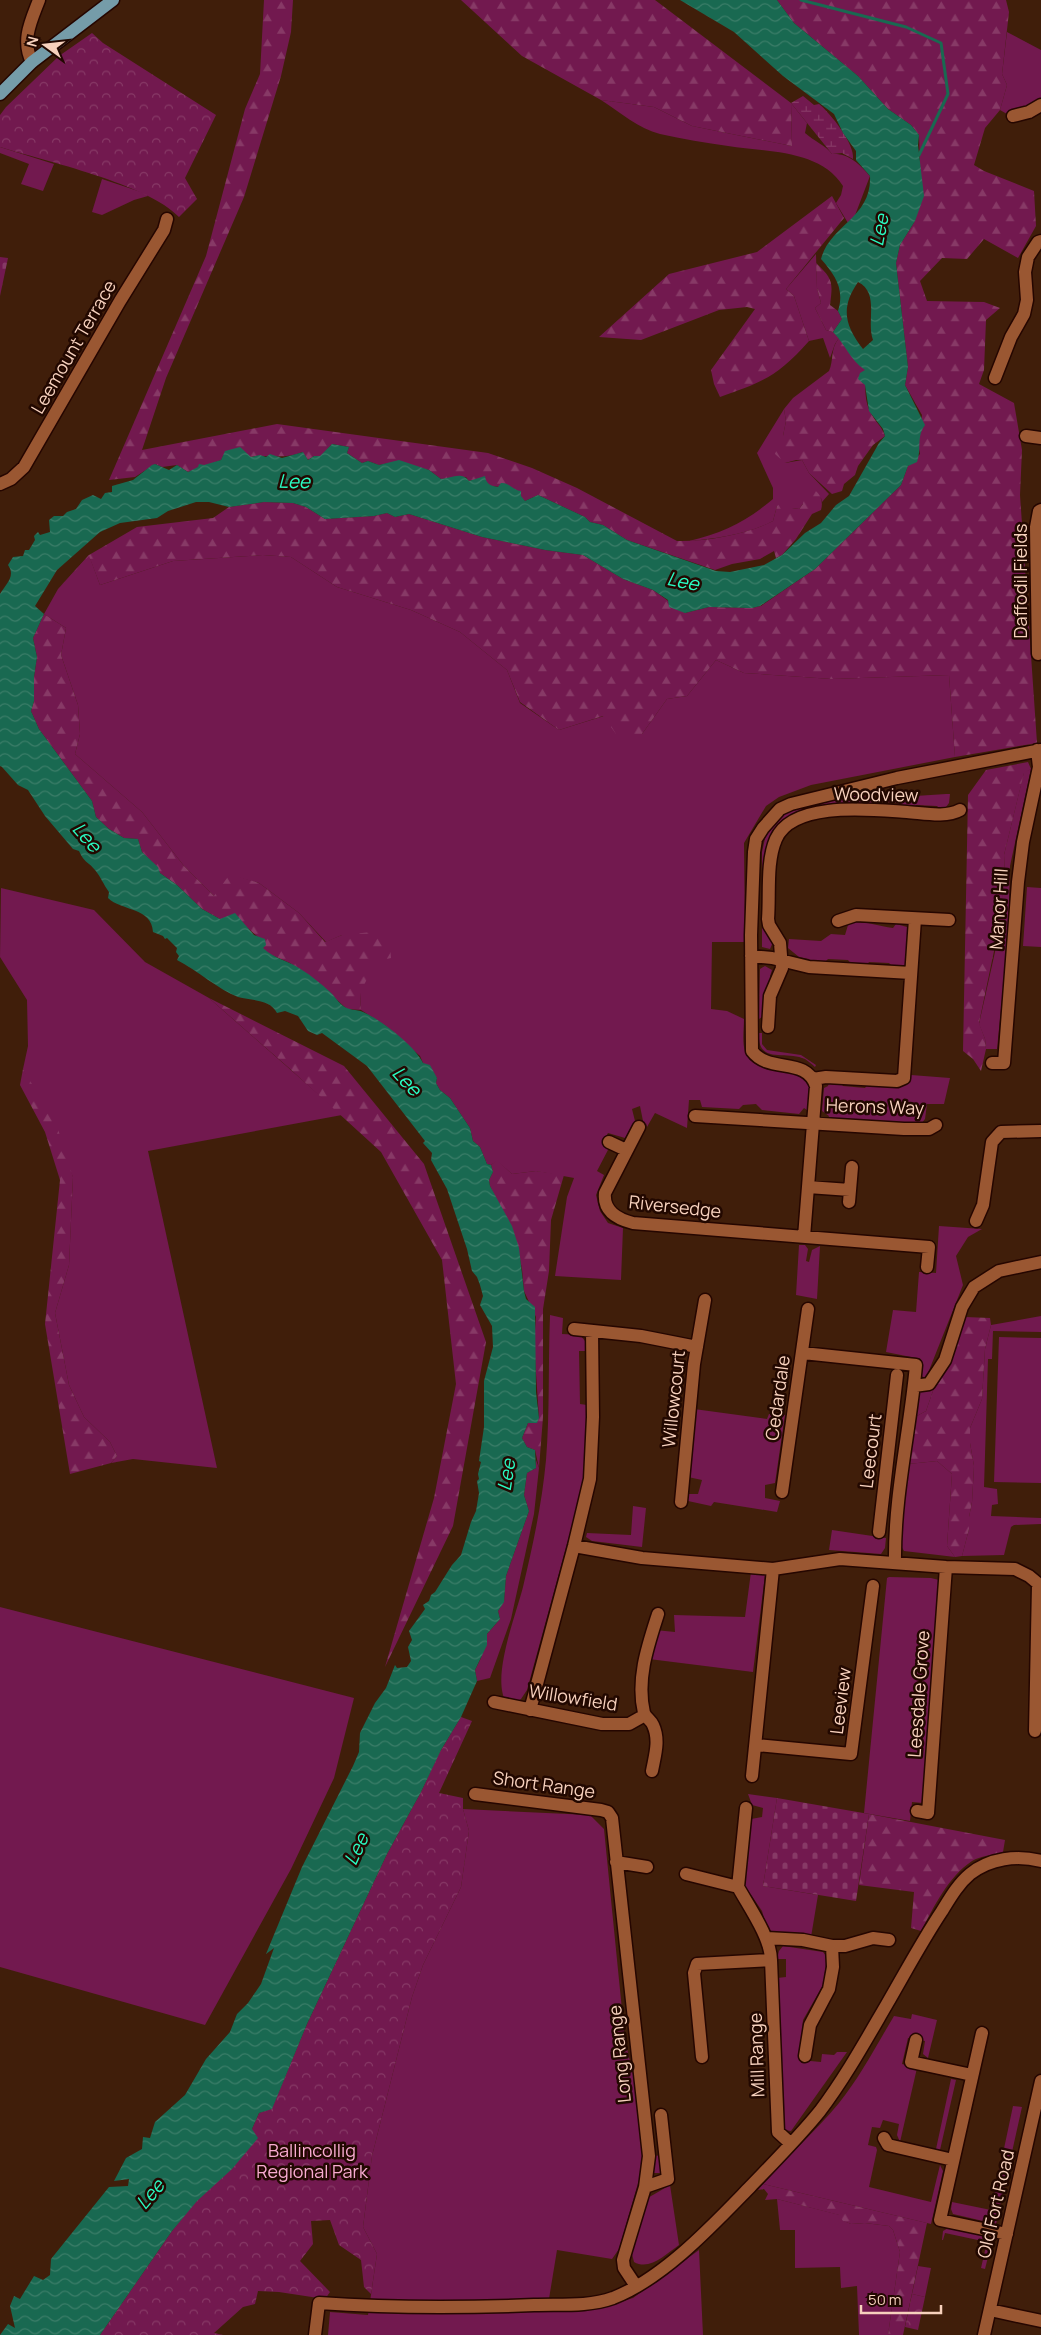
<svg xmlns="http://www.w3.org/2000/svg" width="1041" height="2335" viewBox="0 0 1041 2335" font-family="Manrope,sans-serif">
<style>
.grass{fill:#72194f}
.forest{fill:url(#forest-firs)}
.wetland{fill:url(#wetland-marsh)}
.cemetery{fill:url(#cemetery-stones)}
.park{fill:url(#park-crowns)}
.water{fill:url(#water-waves);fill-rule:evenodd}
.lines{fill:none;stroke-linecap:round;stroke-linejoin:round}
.stream{stroke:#196951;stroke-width:3}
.minor-casing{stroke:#250600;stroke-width:15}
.major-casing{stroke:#250600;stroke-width:15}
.minor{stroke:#9a5732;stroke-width:12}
.major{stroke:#759ca9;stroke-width:12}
.labels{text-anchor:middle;stroke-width:5;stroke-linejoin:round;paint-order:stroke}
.street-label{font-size:18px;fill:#f7d1bd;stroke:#220800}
.park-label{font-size:18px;fill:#f9abd1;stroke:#220800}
.water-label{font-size:19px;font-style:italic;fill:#29fbc2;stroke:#220800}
</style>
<defs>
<pattern id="forest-firs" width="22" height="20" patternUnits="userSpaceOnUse" patternTransform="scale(1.25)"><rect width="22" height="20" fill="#72194f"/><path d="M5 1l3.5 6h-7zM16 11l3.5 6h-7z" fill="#873966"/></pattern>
<pattern id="wetland-marsh" width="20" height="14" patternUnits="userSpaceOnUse" patternTransform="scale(1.25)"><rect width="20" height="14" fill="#72194f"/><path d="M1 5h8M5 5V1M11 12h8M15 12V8" fill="none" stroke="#873966"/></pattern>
<pattern id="cemetery-stones" width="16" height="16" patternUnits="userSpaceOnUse" patternTransform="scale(1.25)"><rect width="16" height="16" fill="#72194f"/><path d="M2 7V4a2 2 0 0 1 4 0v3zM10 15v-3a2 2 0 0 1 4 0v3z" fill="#873966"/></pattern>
<pattern id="park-crowns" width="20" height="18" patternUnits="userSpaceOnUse" patternTransform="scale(1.25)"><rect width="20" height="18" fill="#72194f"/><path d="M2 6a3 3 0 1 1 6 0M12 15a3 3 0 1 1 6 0" fill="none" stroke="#873966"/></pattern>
<pattern id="water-waves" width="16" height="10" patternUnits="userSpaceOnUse" patternTransform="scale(1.25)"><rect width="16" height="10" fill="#196951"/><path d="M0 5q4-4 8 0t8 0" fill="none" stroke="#3b7d68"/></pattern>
</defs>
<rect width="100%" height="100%" fill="#401e0a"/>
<path class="grass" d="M1007 32 1041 50V100L1007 114 1000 110 1007 85 1002 74Z
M601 100 654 107 692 126 792 146 791 103 807 123 805 133C814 141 825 145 832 154 849 153 859 164 870 176L854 218 848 223 836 203 841 195 843 186C820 149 765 152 728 146 706 143 682 139 660 134 639 129 620 112 601 100Z
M0 147 54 164 43 191 21 184 29 164 0 153Z
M102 179 144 193 148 196 134 200 102 215 92 212Z
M816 254 817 288 821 303 815 308 826 330 833 332 839 338 835 344 830 358 823 338 809 341 794 296 786 289Z
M784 409 786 421 783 436 785 463 802 460 809 473 829 494 822 502 821 498 803 495V504L799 509 777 506 773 521C749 534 716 539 689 541 723 533 746 522 773 499V488L757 453Z
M89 555 100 585 173 561 263 555 291 557 337 587 411 610 460 632 507 670 520 703 559 730 604 716 642 734 667 699 687 696 716 660 744 673 832 679 949 675 955 757 811 785 779 797 766 806 744 843 745 942H712L711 1009 727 1011 744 1019C744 1028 742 1042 745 1051 755 1081 804 1062 809 1086 811 1093 808 1103 807 1110L804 1108 799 1114 762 1110 756 1104 743 1105 739 1109 702 1107 700 1100H689L687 1128 655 1113 647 1127 646 1123 644 1126 640 1106 632 1109 635 1121 625 1138 608 1133 602 1144 609 1148 597 1171 604 1175 596 1195 600 1211 608 1223 623 1228 621 1280 555 1276 567 1197 574 1178 536 1171 512 1174 497 1161 491 1165 487 1164 480 1147 473 1141 470 1128 450 1098 440 1090 436 1083 437 1078 423 1063 420 1056 386 1026 361 1010 360 993 342 935 326 942 299 913 259 883 230 875 215 897 184 866 142 812 75 754 80 734 78 705 61 655 66 628 44 614 58 589Z
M1031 769 1010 866 1008 939 997 1049H986L985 1039 979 1024 995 952 1005 875 1004 855 1024 772Z
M860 793 869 799 946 794H950L949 803 946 807 940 809 937 806 916 805 913 808 900 807 897 803 876 801 872 804C856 806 797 813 787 818 775 826 770 837 768 851L765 853 763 882 773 942 770 949 762 947V852L766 834 781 816 795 808Z
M1027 887 1041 888V947L1023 946Z
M1 888 94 910 145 962 209 998 342 1115 148 1151 217 1468 133 1459 111 1463 117 1456 110 1442 84 1417 69 1385 55 1313 69 1265 73 1177 23 1069 28 1046 27 1000 0 957Z
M854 922C868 922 879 926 893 928L896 924 907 927 909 931 906 965 893 967 889 963 869 962 866 966 852 965 848 960 828 959 824 963H811L809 959 799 957 788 948 789 939 821 941 831 934 845 935 848 925Z
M765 966 772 970 770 976 773 979 767 987 765 1015 759 1019 760 969Z
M759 1033H762V1044L767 1050 801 1055 816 1065 815 1067C812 1064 808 1061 805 1059 786 1050 757 1065 759 1033Z
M911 1075 950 1078 944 1104H927L925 1119 921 1124 828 1119 829 1116 822 1111 824 1088 828 1086 829 1082 841 1083 843 1086 865 1088 868 1084 907 1082Z
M939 1226 982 1229 968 1237 956 1256 963 1285 926 1378 921 1376V1359L886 1352 893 1310 916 1312 919 1272 936 1273Z
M799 1245H805L808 1249 806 1261 809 1262 812 1250 820 1246 817 1299 796 1295Z
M550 1315 563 1318 562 1334 580 1335 585 1341V1351H579L580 1404 587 1405 584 1482 527 1690 521 1699 514 1704 506 1702C491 1677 516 1615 523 1587 533 1545 542 1503 546 1460 550 1412 548 1363 550 1315Z
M1041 1316V1332L993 1331 992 1359H988L984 1487 997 1489 998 1504 992 1505 991 1516 1041 1518V1524L1014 1525 1011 1527 1004 1555 962 1556 969 1529V1517L972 1502 974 1466 970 1443V1428L982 1399 985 1349 991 1325Z
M999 1337 1041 1338V1483L994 1482Z
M934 1388 926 1411 915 1417 920 1392Z
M694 1409 767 1419 769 1414 785 1415 775 1483 765 1485V1498L780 1501 777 1512 714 1502 711 1506 688 1501V1494H698L702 1480 688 1477Z
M536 1460 539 1468 534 1514 511 1619 490 1678 477 1681 475 1670 481 1658 487 1634 500 1619 498 1611 504 1601 506 1576 529 1511 524 1495 527 1473 536 1468Z
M937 1461 952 1474 947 1546 955 1557 904 1551 900 1544 908 1464Z
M633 1506 646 1508 642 1547 592 1541 586 1537 587 1533 631 1535Z
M832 1530 886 1538 885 1548 881 1554 829 1550Z
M751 1572 765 1575 753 1672 649 1659 655 1630 675 1632 674 1615 745 1617Z
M889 1577 931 1578 939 1580 923 1803 912 1802 910 1821 864 1813 887 1578Z
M0 1607 354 1698 334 1778 291 1869 205 2025 0 1967Z
M748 1794 777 1798 763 1886 818 1895 811 1937 773 1932 767 1928 762 1911 743 1883 751 1819 762 1817 763 1808 752 1805Z
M463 1809 590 1815 604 1829 625 2040 652 2156 664 2155 665 2173H641L619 2249 612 2259 557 2250 547 2311 614 2304 633 2298 699 2250 703 2335H328L330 2312 368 2315 377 2254 363 2227 372 2156 412 1997 423 1965 461 1887 469 1831Z
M783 1946 823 1952 827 1957 823 1985 803 2020 800 2060 821 2062 822 2054 834 2055 837 2052H847L791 2131 785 2130 781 2124 777 1978 786 1977V1959H777L779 1951Z
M912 2014 937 2020 928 2058 923 2054 925 2041 908 2038 902 2064 917 2068 900 2142 897 2135 899 2124 883 2120 880 2128 872 2127 868 2145 876 2147 877 2150 869 2187 931 2202 940 2165 943 2171 931 2224 763 2184C787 2156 815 2132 839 2103 860 2077 876 2046 894 2016L911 2019Z
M951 2079 956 2080 940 2150 936 2149Z
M1013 2106 1022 2107 996 2224 953 2214 951 2209 952 2202 991 2210Z
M670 2185 679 2245C666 2254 650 2271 634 2262L632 2254 646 2199Z
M777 2199 840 2215 844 2221 851 2224 865 2223 889 2226 893 2230 900 2252 888 2335H859L857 2286 841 2288 840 2267 795 2268V2230H780Z
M950 2227 993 2237 985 2269 981 2268 987 2242 945 2233 943 2240H942L943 2231Z
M918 2266 931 2268 925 2297 912 2294Z"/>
<path class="forest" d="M264 0H293L291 32 281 76 244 197 166 378 142 450 277 424 488 453 532 468 577 488 677 541C705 542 749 534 773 521L777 506 784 501 789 503 792 508 799 509 803 504V495L805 489 810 487C819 492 824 499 821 510L812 514 796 539 782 555 776 558 774 551 760 559 732 564 715 570 627 540 603 525 590 522 585 517 538 495 525 501 512 488 490 486C484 478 478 479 469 481L466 477 441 479 429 470 409 465 389 463 379 465 368 461 362 463 347 453 349 447 332 444 320 457 314 456 308 460 302 452C284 460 268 454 250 457L244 452 224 454 221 460 188 472 177 465 162 467 155 464 135 477 109 480 206 256 245 109 260 74Z
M461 0H655L791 103 792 146 692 126 654 107 601 100 522 56Z
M777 0H1006L1009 12 1002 74 1007 85 1000 110 985 128 974 165 984 171 1034 191 1036 226 1018 258 984 239 967 259 942 258 920 281 927 301 984 302 1000 308 986 320 984 370 979 384 1014 403 1022 450 1020 495 1037 743 955 757 949 675 832 679 744 673 716 660 687 696 667 699 642 734H616L603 716 559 730 520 702 507 670 460 632 411 610 337 587 291 557 263 555 173 561 100 585 89 556 58 589 89 555 137 527 213 518 229 507 264 502 293 503 306 507 325 519 374 516 387 513 395 517 409 514 482 537 545 550 583 555 623 579 653 590 685 613 709 607 752 608 761 606 815 569 901 485 908 466 920 454 918 444 922 415 905 385 908 367 896 263 900 245 915 221 920 166 919 135 911 125 888 109 858 76 794 23Z
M832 196 844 218 786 289 794 296 809 341C778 376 763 382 720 397L714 384 711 370 755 309 747 307 719 310 641 340 599 337 669 274 757 252Z
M816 263C833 279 833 282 830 305L838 311 842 319 833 332 826 330 815 308 821 303 817 288Z
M839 338 866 370C865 383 864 400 870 411 874 421 882 426 885 436L873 445 858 466 855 475 844 484 842 491 832 494 809 473 802 460H796L785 463 775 454 776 437 783 436 786 421 784 409 793 398 829 371C834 360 830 349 839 338Z
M44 614 66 628 61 655 78 705 80 734 75 754 142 812 184 866 214 896 230 874 259 883 299 913 325 942 342 935 372 932 390 947 391 958 375 963 360 993 361 1010 347 1009 316 981 290 963 267 953 262 948 258 937 244 925 220 919 202 909 177 885 160 873 157 867 142 852 138 839 124 838 109 829 96 817 92 801 39 729 31 711 34 701V677L37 657 33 638Z
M1028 762 1031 769 1024 773 1004 855 1005 875 999 927 979 1023 985 1039 986 1049 981 1071 973 1059 963 1051 968 795 986 770Z
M209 998 344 1066 424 1164 486 1342 453 1526 385 1667 434 1498 456 1384 442 1260 381 1152 289 1068Z
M23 1069 57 1126 73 1177 69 1265 55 1313 69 1385 84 1417 110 1442 117 1456 111 1463 70 1474 45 1324 60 1180 45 1132 20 1085Z
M497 1160 512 1174 536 1171 564 1175 551 1220 549 1271 543 1309V1417L539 1468 535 1450 527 1447 522 1438 528 1423 539 1418 534 1343 536 1317 524 1291 522 1269 516 1240 490 1186 489 1180 493 1172 491 1165Z
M965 1317 990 1318 991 1325 985 1349 982 1399 970 1428V1443L974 1466 972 1502 969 1517V1529L962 1556 955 1557 947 1546 952 1474 937 1461 908 1464 915 1417 926 1411 934 1388 948 1366Z
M869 1814 1005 1840 1003 1852C993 1855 980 1856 972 1861 948 1877 934 1907 921 1931L911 1928 914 1892 859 1885Z
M763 2184 927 2223 903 2335H888L900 2252 893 2230 889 2226 865 2223 851 2224 843 2221 839 2215 777 2199 765 2200 768 2194 764 2189 758 2190Z"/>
<path class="wetland" d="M803 96 814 105 819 104C831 114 855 144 853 159L842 153 832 154 791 103Z"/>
<path class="cemetery" d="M0 257 8 258 0 296Z
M777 1798 869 1814 856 1901 763 1886Z"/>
<path class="park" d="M92 33 103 43 216 115 185 178 197 199 179 217C148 184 45 161 0 147V115L6 107 59 56Z
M461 1717 472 1721 439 1793 463 1798V1809L469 1831 461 1887 423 1965 412 1997 372 2156 363 2227 377 2254 371 2294 364 2287 361 2260 339 2245 330 2220 311 2221 313 2244 300 2261 330 2292 325 2299 279 2292 258 2291 255 2304 243 2307 214 2333 223 2335H100L172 2231 252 2129 259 2113 272 2108 307 2024 387 1854 421 1792 438 1755Z
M912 2294 925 2297 918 2330 905 2327Z"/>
<path class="water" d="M680 0H777L794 23 858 76 888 109 911 125 919 135 918 145 924 196 915 221 900 245 896 263 908 367 905 385 925 425C916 437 922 449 917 462L908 466 901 485 815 569 760 606 752 608 709 607 685 613 669 607 668 600 653 590 623 579 583 555 545 550 482 537 409 514 395 517 387 513 374 516 325 519 306 507 293 503 264 502 229 507 209 502H196L168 511 157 518 120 523 100 532 57 570 35 606 44 614 33 638 37 657 34 677V701L31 711 39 729 92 801 96 817 109 829 124 838 138 839 142 852 158 867 160 873 177 885 202 909 220 919 235 913 254 935 265 939 266 945 263 948C274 959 290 961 302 970 312 976 321 984 329 991 334 995 337 1001 342 1005 349 1011 356 1009 363 1012 380 1019 416 1047 423 1063L430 1065 437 1078 436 1083 440 1090 450 1098 470 1128 473 1141 480 1147 487 1164 491 1165 493 1172 489 1180 490 1186 512 1226 519 1248 524 1291 526 1299 535 1307 536 1392 539 1418 537 1423H528L522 1438 527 1447 535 1450 536 1468 527 1473 524 1495 529 1511 506 1576 504 1602 498 1611 500 1619 487 1634V1645L475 1670 477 1681 461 1717 441 1750 421 1792 387 1854 307 2024 272 2109 259 2113 252 2129 258 2138 232 2169 197 2201 172 2231 100 2335H0L8 2324 15 2328 10 2306 14 2296 20 2299 34 2276 43 2280 50 2275 51 2259 109 2187 128 2186 129 2179 114 2181 126 2158 142 2149 143 2137 150 2138 155 2122 185 2095 206 2059 230 2032 237 2014 248 2003 261 1984 274 1948 266 1954 302 1867 353 1766 359 1752 360 1733 375 1703 386 1688 395 1665 397 1668 407 1667 411 1661 408 1647 412 1640 409 1631 425 1609 423 1605 429 1601 431 1595 435 1592 452 1565 461 1555 471 1522 476 1511 479 1493 477 1481 479 1479 478 1474 481 1462 479 1461 484 1427V1381L493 1347 492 1326 480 1305 483 1296 480 1285 477 1277 472 1271 467 1249 447 1189 431 1160 432 1153 423 1143 425 1141 367 1066 322 1033 317 1035 308 1031 298 1016 285 1011 277 1013C270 999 252 1001 238 997 219 990 197 970 177 960L179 956 176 952 177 948 167 938 165 939 163 936 153 932C152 907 121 911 108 898L109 892C103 884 101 877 95 870 88 861 85 864 79 851L73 849 45 816 28 790 18 785 2 767 0 766V594C6 584 16 576 8 565L13 557 23 556 25 550H29L35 540 34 536 38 532 40 535 50 532 49 520 54 516H63L67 512 76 509 82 500 93 495 101 499 105 493 112 492V486L133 480 152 465 155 464 169 470 177 465 188 472 198 467 199 464 204 465 221 460 225 451 240 447 251 457 260 455 266 457 270 454 282 458 303 452 308 460 314 456H320L332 444 349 447 347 453 362 463 368 461 379 465 399 460 429 470 441 479C451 478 462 471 469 481L485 476C486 484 491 486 498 487L501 483C508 482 513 490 521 491V496L525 501 538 495 585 517 590 522 603 525 627 540 716 571 730 572 764 565 782 555 805 533 821 523 836 505 849 496 879 443 885 436 883 429 869 411 865 385 858 379 860 373 865 370C849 359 846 345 833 332L842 319 838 311C845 289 835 275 821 259 830 225 872 218 870 176L856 160V151L843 133 834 114 783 76 734 32ZM858 282C880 293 866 321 873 340L863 349C845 326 840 308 858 282Z"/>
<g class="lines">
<path class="stream" d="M801 0 906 27 941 43 948 94 919 155"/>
<g class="minor-casing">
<path id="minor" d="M32 62C21 40 31 21 39 0
M1013 116 1029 112 1041 105
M995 378 1011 337 1024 314 1027 300 1025 272 1028 257 1038 242 1041 241
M1026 436 1041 438
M0 484 11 479 24 467 120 301 164 230 167 219
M1038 654 1036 527 1039 511 1041 510
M838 921 856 915 949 920
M751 956 772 958 809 967 911 973
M768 1027 770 996 782 968 780 943 769 925 768 919C770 894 766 862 776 839 793 800 874 810 907 812 923 813 946 818 960 810
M992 1063H1004L1018 882 1023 842 1039 767 1037 750
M813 1079 826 1077 897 1081 904 1078 915 919
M695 1116 904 1129H929L936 1125
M639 1127 605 1193C603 1211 617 1219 633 1223L929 1247 927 1267
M609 1142 626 1150
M808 1187 850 1190
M849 1202 852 1167
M976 1221 983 1205 992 1142 1001 1132 1041 1131
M804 1237 816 1086C806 1056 769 1074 752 1051L751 935 754 852 756 839 763 828 780 809 791 804 897 778 1041 750
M574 1329 641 1336 697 1347
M803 1353 916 1365C910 1431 894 1496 895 1562
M914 1386 929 1384 945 1360 962 1307 974 1287 999 1271 1041 1262
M782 1492 808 1309
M681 1502 694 1364 705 1300
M879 1532 897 1375
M574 1546 642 1558 773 1569 840 1559 946 1567 1015 1569 1029 1576 1041 1586
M494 1702 602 1724H629L645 1715
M530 1710 574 1546 590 1479 593 1417 592 1331
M1035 1731 1038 1585
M756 1745 851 1754 873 1586
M652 1771C655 1755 660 1740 653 1725 651 1720 646 1718 644 1713 636 1679 648 1645 658 1614
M752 1776 773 1569
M475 1794 601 1810 608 1812 612 1818 649 2156 645 2187 623 2260 624 2268 636 2286
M917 1811 928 1813 946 1567
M616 1862 647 1867
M686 1874 738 1887C749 1907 771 1938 771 1960
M738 1887 746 1808
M767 1938 803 1940 832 1946H845L873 1938 889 1940
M982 2033 940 2220 1007 2234
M916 2040 911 2062 972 2075
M805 2056 810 2025 829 1989 833 1967 832 1946
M702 2057 694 1973 697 1964 771 1960 778 2132 790 2143
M884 2138 888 2145 953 2160
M645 2187 668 2179 661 2115
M990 2310 1041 2321
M315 2335 319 2303C390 2308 462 2308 534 2305 559 2304 588 2307 613 2298 664 2278 713 2225 750 2187 774 2162 799 2137 820 2111 845 2078 866 2040 887 2004 905 1973 922 1941 942 1911 950 1898 958 1884 970 1874 990 1858 1017 1855 1041 1861
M984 2335 1041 2081"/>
</g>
<g class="major-casing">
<path id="major" d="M0 94 32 62 113 0"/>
</g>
<use href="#minor" class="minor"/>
<use href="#major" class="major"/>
</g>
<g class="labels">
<g class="street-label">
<text transform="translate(74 347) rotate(-60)" y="6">Leemount Terrace</text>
<text transform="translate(1021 581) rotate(-90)" y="6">Daffodil Fields</text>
<text transform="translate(876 795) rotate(1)" y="6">Woodview</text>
<text transform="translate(999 909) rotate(-86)" y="6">Manor Hill</text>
<text transform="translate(875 1107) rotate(2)" y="6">Herons Way</text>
<text transform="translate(675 1207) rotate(6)" y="6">Riversedge</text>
<text transform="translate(778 1398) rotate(-82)" y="6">Cedardale</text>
<text transform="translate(674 1399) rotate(-84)" y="6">Willowcourt</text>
<text transform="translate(871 1451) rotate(-83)" y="6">Leecourt</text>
<text transform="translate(919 1694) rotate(-86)" y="6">Leesdale Grove</text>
<text transform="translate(573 1698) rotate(9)" y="6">Willowfield</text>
<text transform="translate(841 1701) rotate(-83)" y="6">Leeview</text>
<text transform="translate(544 1785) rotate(8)" y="6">Short Range</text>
<text transform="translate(620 2054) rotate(-96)" y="6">Long Range</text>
<text transform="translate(757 2055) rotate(-92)" y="6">Mill Range</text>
<text transform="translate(996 2204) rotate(-77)" y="6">Old Fort Road</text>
</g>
<g class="park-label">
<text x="312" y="2157">Ballincollig<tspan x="312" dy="21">Regional Park</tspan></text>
</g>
<g class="water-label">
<text transform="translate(879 230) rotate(-79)" y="7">Lee</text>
<text transform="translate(294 481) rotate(1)" y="7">Lee</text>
<text transform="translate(683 581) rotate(11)" y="7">Lee</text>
<text transform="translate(87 837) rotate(49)" y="7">Lee</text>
<text transform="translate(407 1081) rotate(47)" y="7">Lee</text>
<text transform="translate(506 1475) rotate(-81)" y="7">Lee</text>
<text transform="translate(356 1849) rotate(-65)" y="7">Lee</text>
<text transform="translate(150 2194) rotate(-50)" y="7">Lee</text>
</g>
</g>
<g transform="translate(45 45) rotate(285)" stroke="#220800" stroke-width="4" paint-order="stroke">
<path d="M0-4L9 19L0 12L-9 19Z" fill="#f7d1bd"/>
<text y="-8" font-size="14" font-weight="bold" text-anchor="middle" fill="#f7d1bd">N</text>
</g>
<path d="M861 2305v8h80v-8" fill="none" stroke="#f7d1bd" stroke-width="2.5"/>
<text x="868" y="2305" font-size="15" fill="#f7d1bd" stroke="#220800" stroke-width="4" paint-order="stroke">50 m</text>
</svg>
